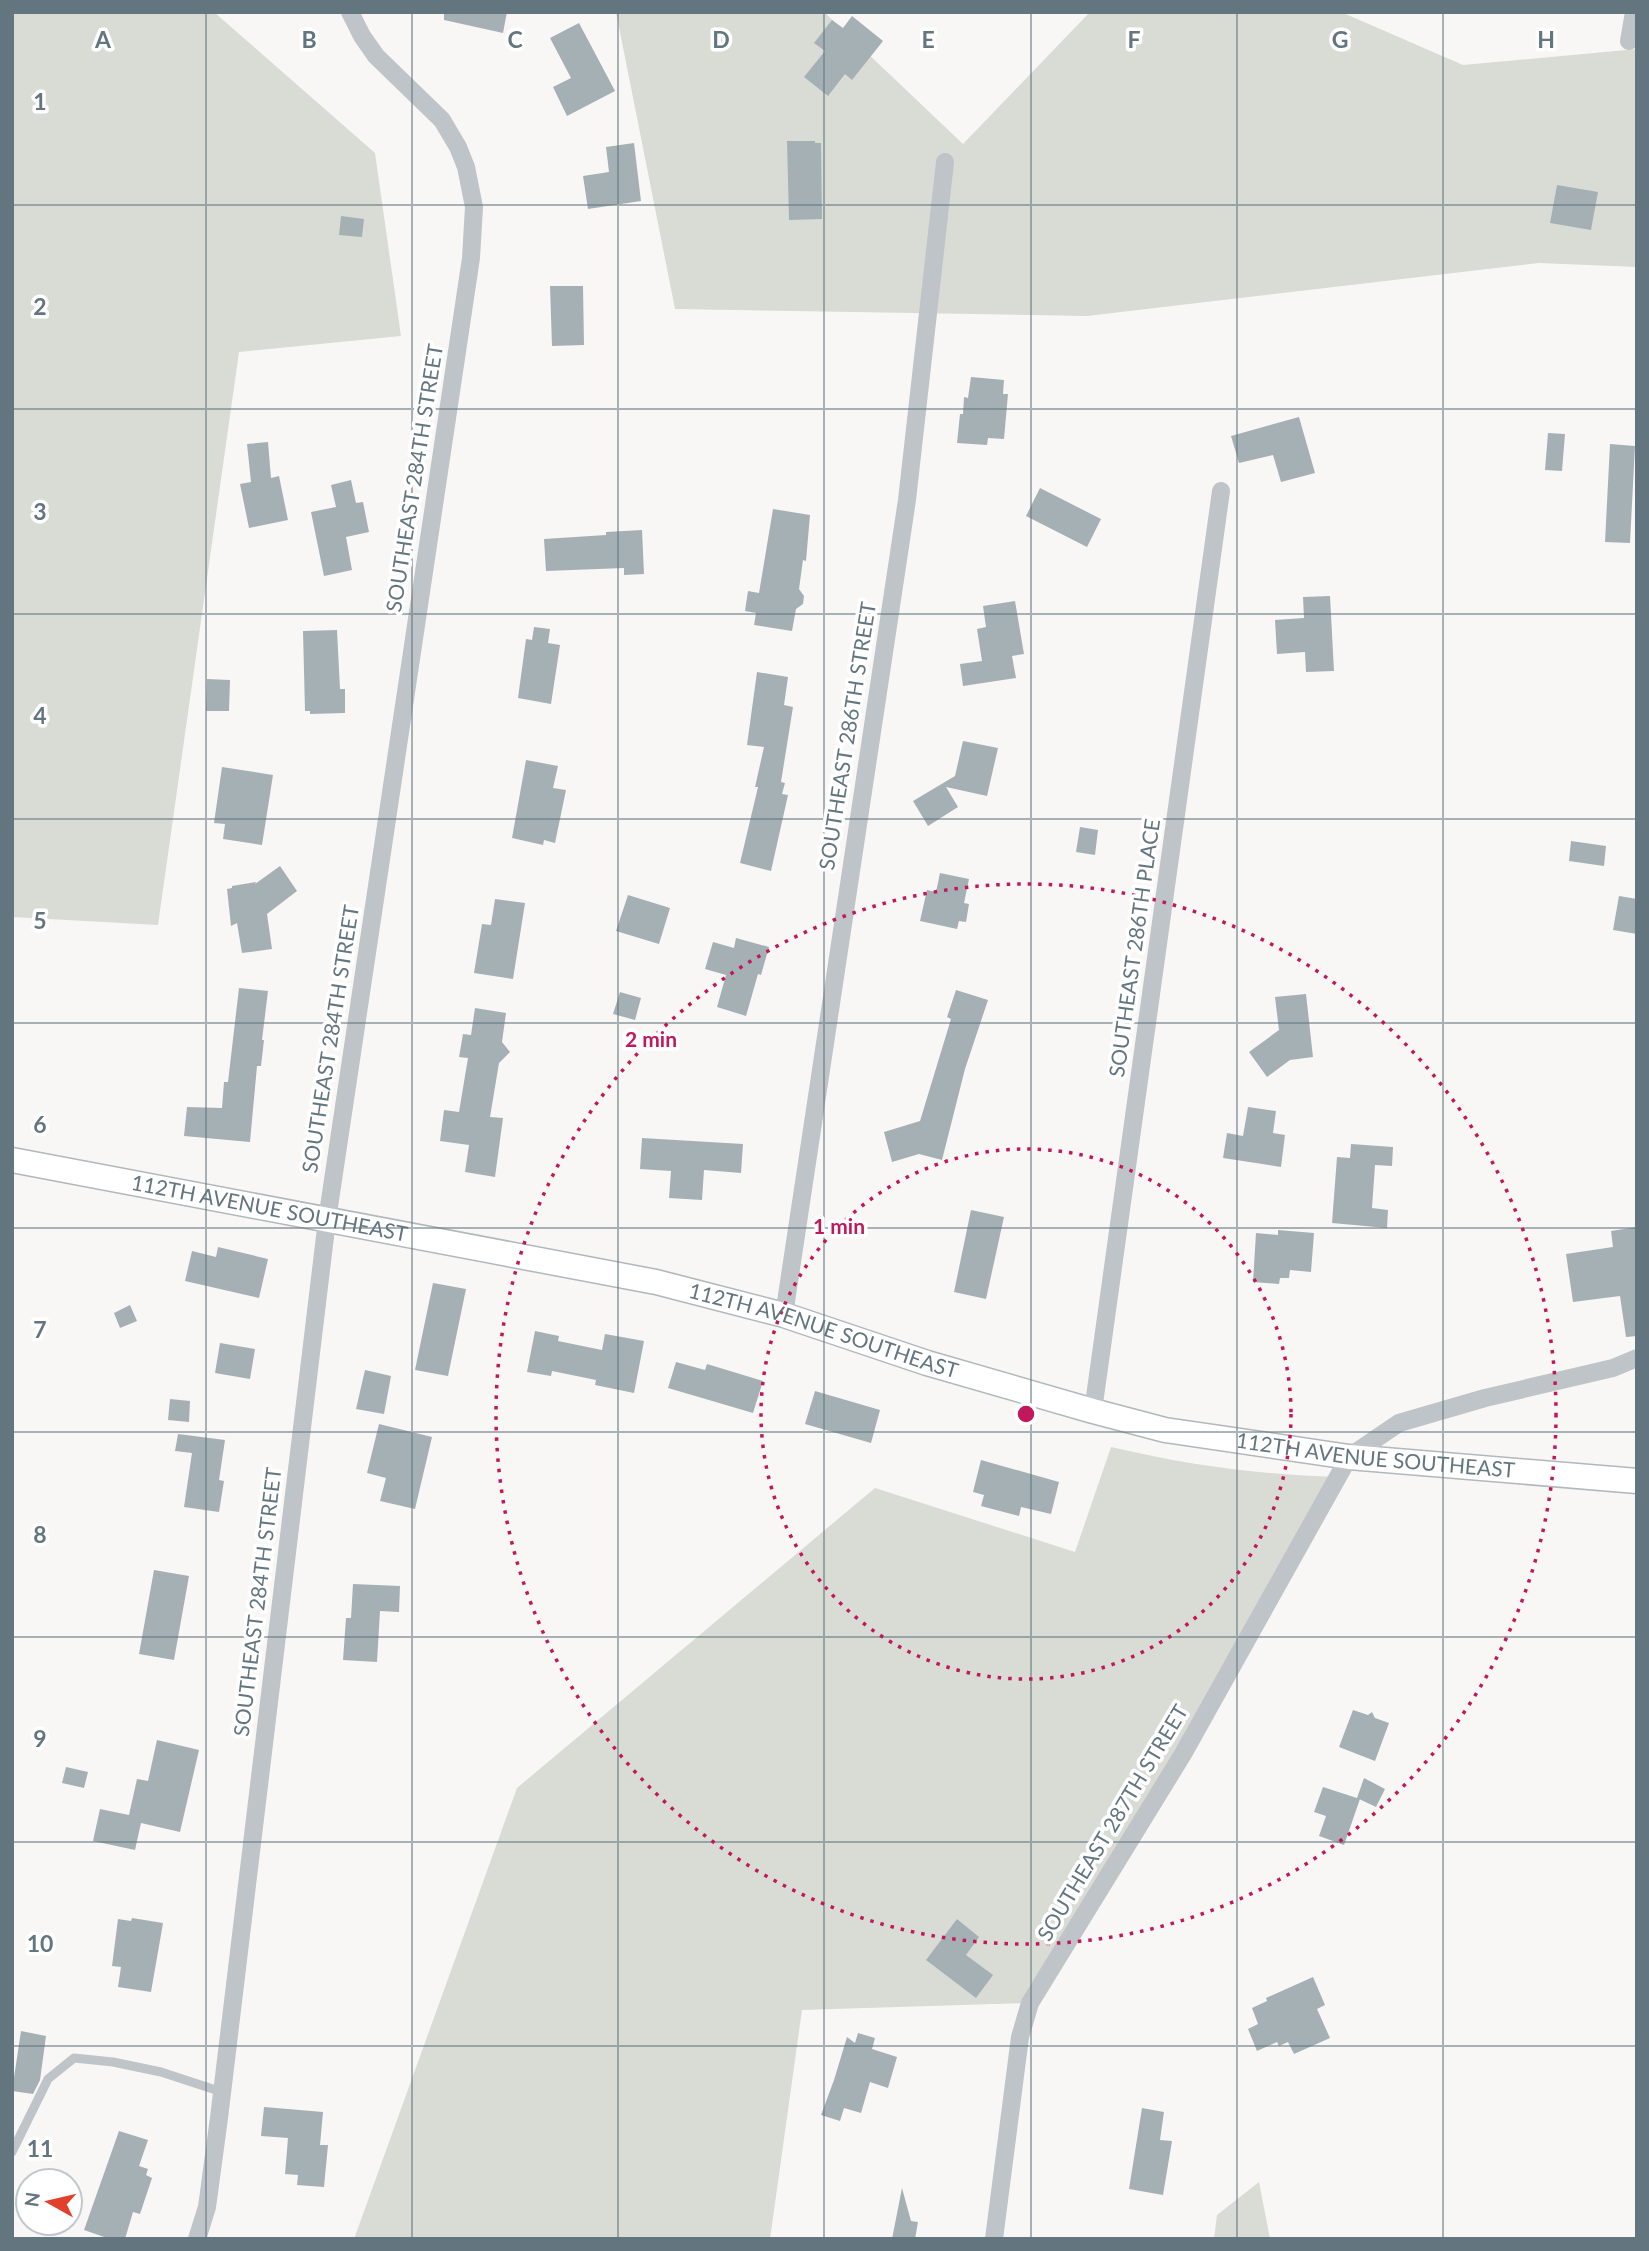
<svg xmlns="http://www.w3.org/2000/svg" width="1649" height="2251" viewBox="0 0 1649 2251" font-family="Lato,sans-serif">
<style>
.green{fill:#d8dcd4}
.building{fill:#a5b0b4}
.lines{fill:none;stroke-linecap:round;stroke-linejoin:round}
.secondary-casing{stroke:#b1b8bb;stroke-width:27}
.lane{stroke:#bec4c7;stroke-width:9}
.street{stroke:#bec4c7;stroke-width:18}
.secondary{stroke:#fff;stroke-width:24}
.grid{fill:none;stroke:#63767f;stroke-width:2;stroke-opacity:0.55}
.ring{fill:none;stroke:#c2185b;stroke-width:3.5;stroke-dasharray:3.5 7}
.labels{text-anchor:middle;stroke-width:7;stroke-linejoin:round;paint-order:stroke}
.street-label{font-size:21px;fill:#63767f;stroke:#fff}
.grid-label{font-size:23px;text-anchor:middle;font-weight:bold;fill:#63767f;stroke:#fff;stroke-width:7;stroke-linejoin:round;paint-order:stroke}
.centre{fill:#c2185b;stroke:#fff;stroke-width:3.5}
.ring-label{font-size:21px;text-anchor:middle;font-weight:bold;fill:#c2185b;stroke:#fff;stroke-width:7;stroke-linejoin:round;paint-order:stroke}
</style>
<rect width="100%" height="100%" fill="#f8f7f5"/>
<path class="green" d="M12 12H214L375 153 401 336 239 352 158 925 12 917Z
M616 12H824L963 144 1090 12H1341L1463 65 1637 49V267L1539 263 1087 316 675 309Z
M1111 1447C1187 1465 1261 1475 1338 1477L1030 2003 802 2010 770 2239H354L517 1788 875 1488 1075 1552Z
M1259 2182 1270 2239H1214L1217 2215Z"/>
<path class="building" d="M444 12H507L503 33 444 20Z
M852 16 883 41 852 80 845 74 828 96 804 77 825 51 814 43 832 20 843 28Z
M579 23 615 91 567 116 553 87 571 78 550 38Z
M787 141H815V143H821L822 219 789 220Z
M634 143 641 201 588 209 583 176 609 172 606 147Z
M1557 185 1598 192 1591 230 1550 223Z
M341 216 364 219 362 237 339 235Z
M550 286H583L584 345 552 346Z
M971 377 1004 380 1003 394H1008L1004 439 988 438 987 445 957 443 960 414H963L964 397 968 398Z
M1299 417 1315 473 1281 482 1273 455 1239 463 1231 436Z
M1548 433 1565 434 1562 471 1545 470Z
M268 442 271 478 279 476 288 520 249 528 240 484 251 482 247 444Z
M1610 444 1635 446 1630 543 1605 542Z
M351 480 356 503 363 502 369 532 346 537 352 570 324 576 311 512 336 507 331 485Z
M1040 488 1101 519 1087 547 1026 516Z
M773 509 810 515 806 561 803 560 799 589 804 596 803 604 796 609 792 631 754 625 756 613 745 611 748 591 759 593Z
M642 530 644 574 624 575V568L546 571 544 539 606 535V532Z
M1330 596 1334 671 1306 672 1305 652 1277 654 1275 620 1304 618 1303 597Z
M1015 601 1024 654 1012 656 1016 678 963 686 960 664 982 661 977 629 986 627 983 606Z
M534 627 550 629 548 643 560 645 551 704 518 698 526 639 532 640Z
M337 630 340 689H345V713L310 714V711H305L303 631Z
M757 672 788 677 784 705 793 707 781 782 785 783 782 794 788 795 771 871 740 863 758 787H755L764 747 747 745Z
M207 679 230 680 229 711H206Z
M963 741 998 748 987 796 946 787 958 807 928 826 913 801 955 776Z
M526 760 558 766 553 788 566 790 555 843 544 840 543 845 512 838Z
M222 767 273 775 262 845 223 839 225 824 214 823Z
M1080 827 1098 830 1095 855 1076 852Z
M1571 841 1606 846 1604 866 1569 861Z
M280 866 297 891 267 914 272 949 242 953 237 923 231 926 227 889 232 888V886L256 882 255 884Z
M940 873 969 879 964 903 969 904 966 922 959 921 957 929 920 921 927 890 936 892Z
M628 895 670 908 659 944 616 931Z
M1619 896 1637 899V934L1613 930Z
M495 899 525 903 513 979 474 973 482 924 491 925Z
M736 938 769 947 761 975 758 974 746 1016 717 1007 726 975 705 969 713 942 734 948Z
M239 988 268 991 262 1040H264L261 1066H257L250 1142 184 1136 187 1107 222 1108 224 1082H228Z
M956 990 988 1000 965 1069 942 1160 919 1154 892 1162 884 1132 920 1121 951 1019 947 1017Z
M620 992 641 998 635 1020 613 1014Z
M1306 994 1313 1057 1290 1060 1267 1077 1249 1052 1279 1030 1275 997Z
M475 1008 506 1013 502 1042 510 1052 499 1063 490 1117 503 1118 495 1177 465 1172 469 1145 440 1141 444 1110 459 1112 468 1058 459 1057 463 1034 471 1035Z
M1248 1107 1276 1111 1273 1133 1285 1135 1281 1167 1223 1158 1227 1133 1243 1136Z
M642 1138 743 1144 741 1173 704 1170 702 1200 669 1198 671 1171 640 1169Z
M1351 1144 1393 1147 1392 1166 1375 1165 1372 1208 1388 1210 1387 1228 1332 1223 1337 1157 1350 1158Z
M971 1210 1004 1217 986 1299 954 1292Z
M1637 1227V1336L1626 1337 1620 1296 1573 1302 1566 1254 1613 1247 1611 1231Z
M1278 1230 1314 1233 1311 1272 1290 1270 1289 1278H1280L1279 1284 1253 1282 1256 1233 1278 1235Z
M218 1247 268 1259 259 1298 185 1281 192 1251 216 1257Z
M433 1283 466 1289 448 1376 415 1370Z
M130 1305 137 1321 120 1328 114 1313Z
M535 1331 559 1336 558 1341 602 1350 605 1334 644 1341 634 1393 595 1385 596 1380 552 1371 551 1376 527 1372Z
M220 1343 255 1349 250 1379 215 1373Z
M676 1362 705 1370 707 1364 763 1381 753 1413 668 1388Z
M365 1370 391 1376 384 1414 356 1409Z
M815 1391 880 1410 871 1443 805 1424Z
M170 1399 190 1401 189 1422 168 1420Z
M379 1424 432 1437 415 1509 380 1501 386 1478 367 1473Z
M178 1434 225 1440 219 1480 224 1481 219 1512 184 1507 192 1453 175 1451Z
M981 1460 1059 1482 1051 1514 1021 1507 1019 1516 981 1506 984 1495 973 1492Z
M154 1570 189 1576 174 1660 139 1654Z
M353 1584 400 1586 399 1612 380 1611 377 1662 343 1660 346 1618H351Z
M1353 1710 1368 1715 1372 1712 1375 1718 1389 1723 1375 1761 1339 1747Z
M157 1740 199 1750 180 1832 141 1823 135 1850 93 1841 100 1809 129 1815 137 1779 148 1781Z
M66 1767 88 1772 84 1788 62 1783Z
M1364 1778 1385 1789 1376 1807 1357 1798Z
M1323 1787 1360 1799 1344 1845 1319 1836 1326 1816 1314 1812Z
M132 1918 163 1923 151 1992 118 1987 121 1967 112 1966 118 1919 131 1921Z
M957 1919 979 1937 966 1955 993 1975 976 1998 926 1960Z
M1313 1977 1325 2005 1317 2009 1330 2038 1294 2054 1288 2042 1279 2046 1277 2042 1257 2051 1248 2029 1258 2024 1252 2008 1267 2001 1266 1998Z
M21 2031 46 2036 40 2080 33 2094 12 2091Z
M858 2033 875 2038 872 2049 897 2057 888 2088 870 2082 861 2113 844 2108 840 2121 821 2115 834 2080 847 2037 855 2043Z
M264 2107 323 2112 320 2145H328L324 2187 297 2185 298 2175 285 2174 288 2138 261 2136Z
M1142 2108 1164 2112 1160 2140 1172 2141 1163 2195 1129 2189Z
M119 2131 148 2140 139 2166 148 2169 146 2175 152 2178 140 2214 133 2212 125 2239H110L84 2230Z
M902 2188 911 2221 918 2222 915 2239H892Z"/>
<g class="lines">
<g class="secondary-casing">
<g id="secondary">
<path id="s1" d="M12 1160 656 1282 784 1315 927 1363 1093 1411 1165 1430 1349 1457 1637 1481"/>
</g>
</g>
<path class="lane" d="M12 2152 48 2079 74 2058 113 2062 161 2072 222 2092"/>
<path class="street" d="M1629 41 1634 12
M784 1315 907 500 945 162
M1093 1411 1221 491
M197 2239 207 2207 219 2118 327 1220 471 258 474 207 466 167 458 147 442 120 376 56 362 36 350 12
M994 2239 1020 2037 1030 2003 1183 1754 1349 1457 1399 1423 1485 1398 1613 1368 1637 1358"/>
<use href="#secondary" class="secondary"/>
</g>
<path class="grid" d="M206 12V2239M412 12V2239M618 12V2239M824 12V2239M1031 12V2239M1237 12V2239M1443 12V2239M12 205H1637M12 409H1637M12 614H1637M12 819H1637M12 1023H1637M12 1228H1637M12 1432H1637M12 1637H1637M12 1842H1637M12 2046H1637"/>
<g class="ring">
<circle cx="1026" cy="1414" r="265"/>
<circle cx="1026" cy="1414" r="530"/>
</g>
<g class="labels">
<g class="street-label">
<text transform="translate(415 478) rotate(-81)" y="7">SOUTHEAST 284TH STREET</text>
<text transform="translate(848 736) rotate(-81)" y="7">SOUTHEAST 286TH STREET</text>
<text transform="translate(1135 948) rotate(-82)" y="7">SOUTHEAST 286TH PLACE</text>
<text transform="translate(331 1039) rotate(-81)" y="7">SOUTHEAST 284TH STREET</text>
<text dy="7" stroke="none"><textPath href="#s1" startOffset="262">112TH AVENUE SOUTHEAST</textPath></text>
<text dy="7" stroke="none"><textPath href="#s1" startOffset="830">112TH AVENUE SOUTHEAST</textPath></text>
<text dy="7" stroke="none"><textPath href="#s1" startOffset="1398">112TH AVENUE SOUTHEAST</textPath></text>
<text transform="translate(258 1602) rotate(-83)" y="7">SOUTHEAST 284TH STREET</text>
<text transform="translate(1113 1823) rotate(-59)" y="7">SOUTHEAST 287TH STREET</text>
</g>
</g>
<g class="grid-label">
<text x="103" y="48">A</text>
<text x="309" y="48">B</text>
<text x="515" y="48">C</text>
<text x="721" y="48">D</text>
<text x="928" y="48">E</text>
<text x="1134" y="48">F</text>
<text x="1340" y="48">G</text>
<text x="1546" y="48">H</text>
<text x="40" y="110">1</text>
<text x="40" y="315">2</text>
<text x="40" y="520">3</text>
<text x="40" y="724">4</text>
<text x="40" y="929">5</text>
<text x="40" y="1133">6</text>
<text x="40" y="1338">7</text>
<text x="40" y="1543">8</text>
<text x="40" y="1747">9</text>
<text x="40" y="1952">10</text>
<text x="40" y="2157">11</text>
</g>
<circle cx="1026" cy="1414" r="10" class="centre"/>
<g class="ring-label">
<text x="651" y="1047">2 min</text>
<text x="839" y="1234">1 min</text>
</g>
<rect width="1649" height="2251" fill="none" stroke="#63767f" stroke-width="28"/>
<g transform="translate(49 2202) rotate(278)"><circle r="33" fill="#ffffff" stroke="#c1c8cc" stroke-width="2"/>
<path d="M0-5L12 26L0 18L-12 26Z" fill="#e1412b"/>
<text y="-10" font-size="19" font-weight="bold" text-anchor="middle" fill="#63767f">N</text>
</g>
</svg>
